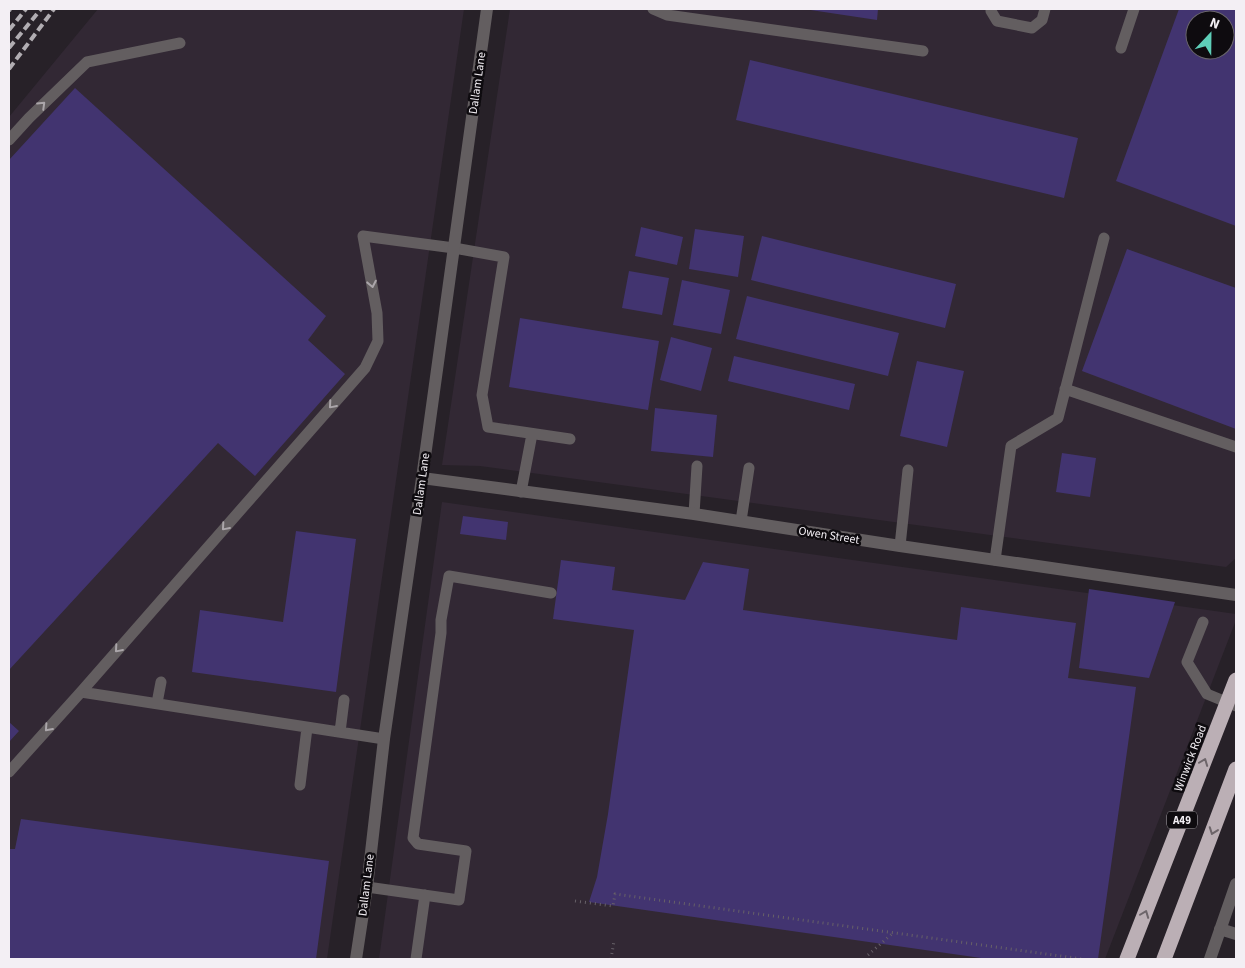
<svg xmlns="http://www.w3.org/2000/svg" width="1245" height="968" viewBox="0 0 1245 968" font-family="'Source Sans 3',sans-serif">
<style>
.built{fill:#322834;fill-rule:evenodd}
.building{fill:#423470;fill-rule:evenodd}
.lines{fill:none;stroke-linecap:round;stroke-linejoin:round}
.path{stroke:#676168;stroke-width:3;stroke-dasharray:1 4;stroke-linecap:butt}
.lane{stroke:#635e60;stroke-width:11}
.street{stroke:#635e60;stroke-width:12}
.highway{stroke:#bbafb5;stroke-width:15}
.rail{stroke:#b1adb2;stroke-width:4;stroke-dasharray:8 4;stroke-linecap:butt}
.oneway{stroke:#aba6aa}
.oneway2{stroke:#6d656a}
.labels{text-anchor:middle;stroke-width:5;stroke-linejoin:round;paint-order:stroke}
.shield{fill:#0e0b0f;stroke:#aeabaf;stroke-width:1}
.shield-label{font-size:11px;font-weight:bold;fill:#f3eff4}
.street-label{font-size:12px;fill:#f3eff4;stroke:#0e0b0f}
</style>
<rect width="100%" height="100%" fill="#272128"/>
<path class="built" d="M98 9H464L327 959H9V117Z
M510 9H1236V558L1226 567 480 466 442 465ZM1195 20H1225V50H1195Z
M442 502 1236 614V620L1105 959H379Z"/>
<path class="building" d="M804 9H878L877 20Z
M1179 9H1236V226L1116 181ZM1195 20H1225V50H1195Z
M750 60 1078 138 1064 198 736 120Z
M75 88 326 316 308 340 345 374 255 476 218 443 9 670V160Z
M641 227 683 237 677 265 635 256Z
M695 229 744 236 738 277 689 269Z
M762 236 956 284 945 328 751 280Z
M1127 249 1236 288V429L1082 371Z
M629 271 669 278 662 315 622 308Z
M682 280 730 290 721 334 673 325Z
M747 296 899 333 888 376 736 339Z
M520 318 659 341 648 410 509 387Z
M671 337 712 348 701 391 660 380Z
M734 356 855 384 849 410 728 381Z
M917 361 964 371 947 447 900 436Z
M655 408 717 415 713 457 651 451Z
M1062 453 1096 458 1090 497 1056 492Z
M463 516 508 522 506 540 460 534Z
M296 531 356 539 336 692 192 672 200 610 283 622Z
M561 560 615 567 612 590 685 600 703 562 749 569 743 610 957 640 961 607 1076 623 1068 678 1136 687 1098 959H988L589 902 597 877 608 814 634 630 553 619Z
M1089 589 1175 602 1149 678 1079 668Z
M9 722 19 731 9 742Z
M21 819 329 861 316 959H9V849H15Z"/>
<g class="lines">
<path class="path" d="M575 901 613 906 615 894 1082 959
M868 955 893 933
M611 959 614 941"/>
<path class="lane" d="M653 9 667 15 923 51
M991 9V11L997 21 1032 28 1042 20 1045 9
M1121 48 1134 9
M9 140 29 118 87 62 180 43
M1065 389 1236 447
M521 492 532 434
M694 514 697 466
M741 521 749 468
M900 546 908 470
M995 560 1011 446 1058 418 1104 238
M1203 622 1187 662 1207 694 1236 706
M81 692 384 739
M157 703 161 682
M340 732 344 700
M9 772 81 692 365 368 378 341 377 313 363 236 454 248 504 257 482 395 488 427 570 439
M300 785 307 728
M367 887 459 900 466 851 418 844 413 838 441 633V620L449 576 551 593
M416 959 425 895"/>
<path class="street" d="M422 478 694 514 900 546 1236 595
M1220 929 1236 934
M356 959 367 887 384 739 422 478 487 9
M1210 959 1236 884"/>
<path class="highway" d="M1127 959 1236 680
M1164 959 1236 769"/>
<path class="rail" d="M9 11 10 9
M9 30 26 9
M9 48 41 9
M9 69 54 9"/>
</g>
<defs><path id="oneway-chevron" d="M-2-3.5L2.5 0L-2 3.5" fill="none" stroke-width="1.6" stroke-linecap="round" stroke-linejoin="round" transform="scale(1.25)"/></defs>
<g class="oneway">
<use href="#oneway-chevron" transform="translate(42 105) rotate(-44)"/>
<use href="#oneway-chevron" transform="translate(372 284) rotate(79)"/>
<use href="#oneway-chevron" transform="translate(332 405) rotate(131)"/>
<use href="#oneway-chevron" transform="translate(225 527) rotate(131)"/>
<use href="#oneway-chevron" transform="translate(118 649) rotate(131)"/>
<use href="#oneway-chevron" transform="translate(48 728) rotate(132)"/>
</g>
<g class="oneway2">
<use href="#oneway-chevron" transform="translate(1204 762) rotate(-69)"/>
<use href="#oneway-chevron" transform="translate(1213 831) rotate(110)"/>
<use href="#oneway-chevron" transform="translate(1145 914) rotate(-69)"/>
</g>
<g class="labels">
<rect class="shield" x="1167" y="811.5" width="30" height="17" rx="4"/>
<g class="shield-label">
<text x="1182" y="824">A49</text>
</g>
<g class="street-label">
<text transform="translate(477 83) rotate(-82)" y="4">Dallam Lane</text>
<text transform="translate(421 484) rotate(-82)" y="4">Dallam Lane</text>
<text transform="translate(829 535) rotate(9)" y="4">Owen Street</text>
<text transform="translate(1190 758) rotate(-69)" y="4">Winwick Road</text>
<text transform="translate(366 885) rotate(-83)" y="4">Dallam Lane</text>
</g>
</g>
<rect width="1245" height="968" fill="none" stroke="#f3eff4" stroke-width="20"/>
<g transform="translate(1210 35) rotate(22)"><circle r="24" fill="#0e0b0f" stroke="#6a666b"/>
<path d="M0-4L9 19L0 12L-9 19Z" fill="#5eceb8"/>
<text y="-8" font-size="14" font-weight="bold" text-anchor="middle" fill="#f3eff4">N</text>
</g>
</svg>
